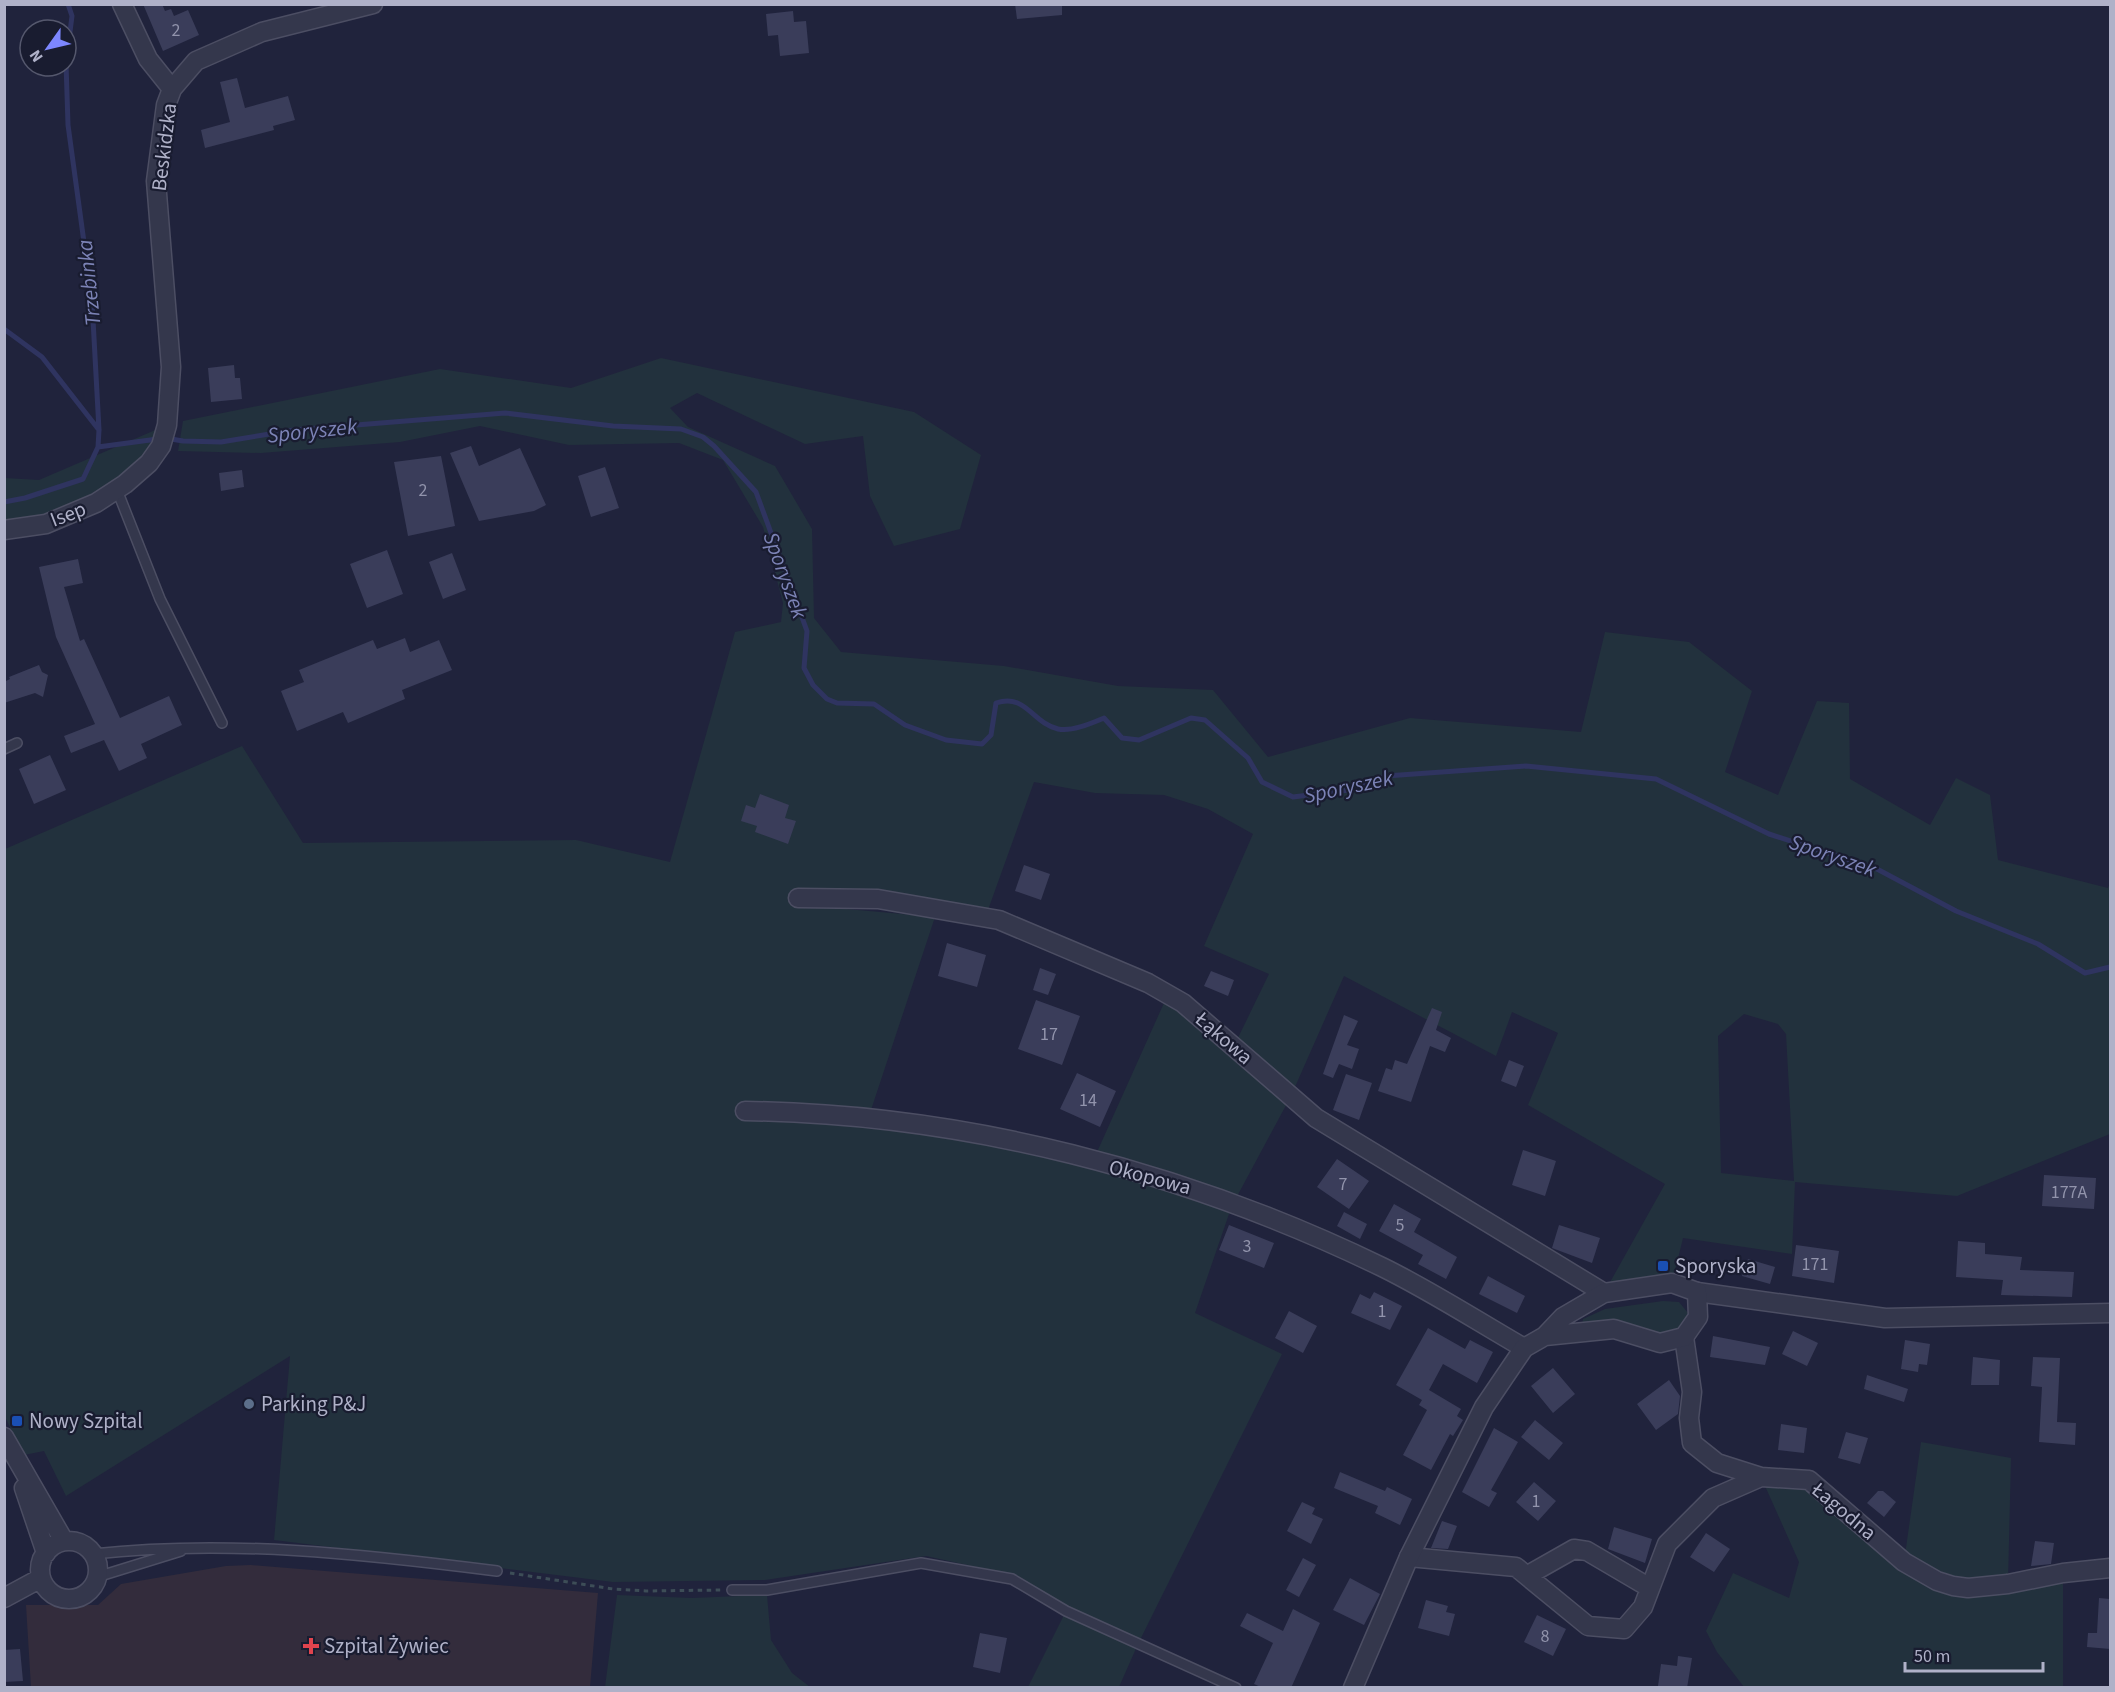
<svg xmlns="http://www.w3.org/2000/svg" width="2115" height="1692" viewBox="0 0 2115 1692" font-family="'Source Sans 3',sans-serif">
<style>
.medical{fill:#332c3c}
.green{fill:#22313d;fill-rule:evenodd}
.lines{fill:none;stroke-linecap:round;stroke-linejoin:round}
.stream{stroke:#2f3460;stroke-width:5}
.building{fill:#3a3d5a}
.service-casing{stroke:#4c4e63;stroke-width:12}
.minor-casing{stroke:#4c4e63;stroke-width:21}
.tertiary-casing{stroke:#4c4e63;stroke-width:21}
.path{stroke:#3d4d57;stroke-width:3;stroke-dasharray:4.5 4.5;stroke-linecap:butt}
.service{stroke:#34374c;stroke-width:9}
.minor{stroke:#34374c;stroke-width:18}
.tertiary{stroke:#34374c;stroke-width:18}
.transit-dot{fill:#1a4fb4;stroke:#191c30;stroke-width:2}
.service-dot{fill:#5c6f8a;stroke:#191c30;stroke-width:2}
.health-dot{fill:#e0444e;stroke:#191c30;stroke-width:2}
.labels{text-anchor:middle;stroke-width:4.5;stroke-linejoin:round;paint-order:stroke}
.number-label{font-size:18px;fill:#9294ac}
.street-label{font-size:21px;fill:#afb1c8;stroke:#191c30}
.poi-label{font-size:21px;fill:#afb1c8;stroke:#191c30;text-anchor:start}
.water-label{font-size:22px;font-style:italic;fill:#7c83b6;stroke:#191c30}
</style>
<rect width="100%" height="100%" fill="#20233c"/>
<path class="medical" d="M251 1565 598 1593 590 1687H31L26 1605H98L121 1584 226 1566Z"/>
<path class="green" d="M661 358 914 412 981 455 960 529 894 546 870 496 863 436 805 444 697 393 670 408 688 427 775 466 812 529 814 618 841 652 1004 666 1118 686 1213 690 1268 757 1410 718 1581 732 1605 632 1689 642 1752 691 1725 772 1778 795 1817 701 1849 703 1850 779 1930 825 1956 778 1990 795 1998 860 2108 888 2110 883V1134L1957 1196 1795 1182 1792 1254 1683 1238 1672 1283 1604 1293 1665 1184 1528 1105 1558 1033 1512 1012 1496 1056 1344 976 1291 1096 1234 1202 1093 1161 1168 994 1234 1046 1269 974 1204 946 1253 834 1208 809 1164 795 1095 793 1034 782 988 910 789 895 792 904 935 917 871 1110 914 1127 986 1141 1180 1192 1231 1208 1195 1313 1282 1354 1138 1644 1119 1687H1028L1066 1611 1013 1575 926 1556 765 1580 613 1582 274 1540 290 1356 66 1496 44 1451 24 1455 5 1417V849L242 746 303 843 576 840 670 862 735 632 781 622 783 603 763 527 723 460 679 443 569 445 480 426 400 442 261 453 178 451 183 421 440 369 571 388ZM1744 1014 1778 1024 1786 1034 1794 1181 1721 1173 1718 1036Z
M167 425 161 446 96 503 5 530 4 478 39 480Z
M1663 1301 1679 1302 1688 1313C1686 1325 1677 1332 1665 1334L1617 1321 1582 1324 1583 1319 1605 1309Z
M1921 1442 2011 1458 2008 1583 2063 1573V1687H1744L1717 1652 1706 1631 1733 1573 1789 1598 1799 1562 1761 1477 1809 1480 1904 1562Z
M617 1595 692 1598 767 1595 771 1640 792 1673 810 1687H605Z"/>
<g class="lines">
<path class="stream" d="M4 329 42 357 99 430
M98 447 165 438 183 441 221 442 294 430 505 413 613 426 681 429 703 437 714 446 756 492 807 631 804 668 813 685 827 699 837 703 874 704 905 725 946 740 982 744 991 735 996 703C1026 693 1032 723 1058 729 1072 732 1092 723 1104 718L1122 738 1139 740 1191 718 1205 720 1248 758 1262 782 1293 797 1349 790 1386 776 1526 766 1656 779 1769 834 1877 869 1956 911 2038 944 2085 973 2110 967
M4 502 25 498 83 479 98 447 99 430 92 301 68 125 66 63 72 16 68 4"/>
</g>
<path class="building" d="M143 4H162L165 11 171 9 174 16 188 10 199 35 163 51Z
M1015 4H1062V15L1017 19Z
M793 11 794 22 806 21 809 53 780 56 778 35 768 36 766 14Z
M237 78 245 108 288 96 295 120 273 126 274 130 205 148 201 130 230 122 220 82Z
M234 365 235 378H240L242 399 211 402 208 368Z
M471 446 479 466 520 448 546 505 534 511 479 521 450 453Z
M441 456 455 526 408 536 394 462Z
M605 467 619 508 591 517 578 476Z
M242 470 244 487 221 491 219 473Z
M387 550 403 594 367 608 350 564Z
M452 553 466 590 443 599 429 562Z
M78 559 83 583 64 587 80 641 84 639 120 718 169 696 182 725 141 744 147 758 119 771 104 740 71 753 64 736 95 724 56 637 39 567Z
M405 638 410 652 439 640 452 670 402 690 405 699 348 723 343 712 297 731 281 691 304 682 299 670 373 640 377 649Z
M39 665 42 672 48 675 43 697 35 693 4 703V682L10 679 9 677Z
M50 755 66 790 34 804 19 769Z
M760 794 789 805 785 818 796 821 788 844 755 832 757 826 741 821 746 805 755 808Z
M1024 865 1050 874 1041 900 1015 891Z
M947 943 986 955 977 987 938 976Z
M1040 968 1056 974 1048 995 1033 990Z
M1211 971 1234 980 1228 996 1204 986Z
M1036 1000 1080 1016 1062 1065 1018 1049Z
M1432 1008 1442 1012 1436 1030 1451 1038 1445 1052 1430 1046 1411 1102 1378 1091 1386 1068 1392 1070 1395 1060 1407 1064Z
M1344 1015 1358 1021 1347 1045 1359 1049 1352 1069 1339 1064 1333 1078 1323 1074Z
M1509 1060 1524 1066 1516 1087 1501 1081Z
M1077 1073 1116 1091 1100 1127 1060 1109Z
M1346 1074 1372 1083 1359 1120 1333 1110Z
M1523 1150 1556 1161 1545 1196 1512 1185Z
M1337 1159 1369 1181 1349 1209 1317 1187Z
M2044 1175 2096 1178 2094 1209 2042 1206Z
M1394 1204 1421 1219 1414 1232 1457 1257 1446 1279 1418 1264 1423 1255 1379 1231Z
M1344 1212 1367 1224 1360 1239 1337 1226Z
M1229 1225 1274 1243 1264 1268 1219 1250Z
M1559 1225 1600 1238 1592 1263 1552 1248Z
M1958 1241 1985 1243V1254L2022 1257 2020 1270 2074 1272 2072 1297 2001 1295 2003 1280 1956 1277Z
M1796 1245 1839 1251 1834 1283 1792 1276Z
M1748 1259 1775 1267 1770 1284 1742 1276Z
M1488 1276 1525 1296 1517 1313 1479 1294Z
M1374 1292 1402 1306 1390 1330 1351 1313 1360 1294 1370 1299Z
M1289 1311 1317 1326 1303 1353 1275 1338Z
M1428 1328 1465 1349 1470 1340 1493 1352 1477 1383 1443 1364 1429 1390 1461 1409 1457 1416 1463 1420 1453 1436 1450 1434 1431 1470 1403 1455 1427 1410 1419 1405 1422 1400 1396 1385Z
M1793 1331 1818 1343 1807 1366 1782 1354Z
M1713 1336 1770 1347 1765 1365 1710 1357Z
M1905 1340 1930 1344 1927 1365 1919 1364 1918 1372 1901 1369Z
M1973 1357 2000 1360 1999 1385H1971Z
M2033 1357 2060 1358 2057 1422 2076 1423 2075 1445 2039 1442 2042 1387 2031 1386Z
M1553 1368 1575 1394 1553 1413 1531 1386Z
M1867 1375 1908 1389 1904 1402 1864 1389Z
M1669 1380 1680 1396 1678 1414 1656 1430 1637 1404Z
M1535 1420 1563 1443 1549 1460 1521 1437Z
M1781 1424 1807 1428 1804 1453 1778 1450Z
M1494 1428 1518 1442 1491 1490 1497 1493 1489 1507 1462 1492Z
M1846 1432 1868 1438 1860 1464 1838 1458Z
M1340 1472 1385 1491 1387 1487 1412 1499 1400 1525 1375 1513 1378 1506 1334 1488Z
M1534 1482 1556 1501 1538 1521 1516 1502Z
M1878 1491H1883L1896 1502 1884 1517 1867 1503Z
M1302 1502 1315 1508 1312 1514 1323 1519 1311 1544 1287 1531Z
M1442 1521 1457 1526 1448 1549 1431 1548Z
M1614 1527 1652 1539 1645 1563 1608 1549Z
M1706 1533 1730 1549 1714 1572 1690 1557Z
M2035 1541 2054 1543 2051 1564 2031 1566Z
M1303 1558 1316 1565 1299 1597 1286 1590Z
M1350 1578 1380 1594 1364 1625 1333 1610Z
M2099 1598 2110 1599V1649L2087 1647 2088 1633H2097Z
M1426 1600 1448 1606 1446 1612 1455 1614 1449 1636 1418 1628Z
M1293 1609 1320 1623 1291 1688H1263L1254 1684 1273 1643 1240 1626 1247 1613 1283 1631Z
M1537 1615 1566 1629 1553 1656 1524 1642Z
M980 1633 1007 1638 1000 1673 973 1667Z
M20 1649 23 1681 4 1682V1650Z
M1678 1656 1692 1658 1687 1688 1658 1686 1661 1664 1677 1666Z"/>
<g class="lines">
<g class="service-casing">
<path id="service" d="M117 490 160 599 222 723
M4 749 17 743
M93 1554C227 1539 363 1554 497 1571
M97 1577 181 1551
M732 1590H767L921 1563 1012 1579 1066 1611 1236 1688"/>
</g>
<g class="minor-casing">
<path id="minor" d="M122 4 148 59 172 89
M4 530 46 524 96 503 125 484 149 463 161 446 167 425 171 367 156 181 166 105 172 89 196 61 262 32 373 4
M798 898 878 899 999 920 1148 983 1183 1003 1316 1118 1604 1293
M745 1111C965 1114 1184 1171 1382 1267 1431 1291 1477 1321 1524 1348
M1697 1292 1885 1318 2110 1313
M1684 1337 1692 1392 1689 1418 1692 1443 1717 1463 1761 1477
M4 1437 64 1541
M24 1488 46 1553
M40 1570a29 29 0 1 1 58 0a29 29 0 1 1-58 0Z
M1409 1557 1516 1567 1588 1626 1624 1629 1643 1607 1667 1544 1713 1498 1761 1477 1809 1480 1904 1562 1937 1581 1953 1586 1968 1588 2008 1584 2063 1573 2110 1568
M1528 1575 1574 1549 1587 1551 1650 1588
M4 1598 41 1578"/>
</g>
<g class="tertiary-casing">
<path id="tertiary" d="M1353 1688 1409 1557 1484 1407 1524 1348 1545 1336 1563 1317 1604 1293 1672 1283 1697 1292 1698 1317 1684 1337 1660 1343 1614 1329 1545 1336"/>
</g>
<path class="path" d="M510 1573 613 1589 646 1591 721 1590"/>
<use href="#service" class="service"/>
<use href="#minor" class="minor"/>
<use href="#tertiary" class="tertiary"/>
</g>
<g class="transit-dot">
<rect x="1657" y="1260" width="12" height="12" rx="3"/>
<rect x="11" y="1415" width="12" height="12" rx="3"/>
</g>
<circle class="service-dot" cx="249" cy="1404" r="6"/>
<path class="health-dot" d="M308 1637h6v6h6v6h-6v6h-6v-6h-6v-6h6z"/>
<g class="labels">
<g class="number-label">
<text x="176" y="36">2</text>
<text x="423" y="496">2</text>
<text x="1049" y="1040">17</text>
<text x="1088" y="1106">14</text>
<text x="1343" y="1190">7</text>
<text x="2069" y="1198">177A</text>
<text x="1400" y="1231">5</text>
<text x="1247" y="1252">3</text>
<text x="1815" y="1270">171</text>
<text x="1382" y="1317">1</text>
<text x="1536" y="1507">1</text>
<text x="1545" y="1642">8</text>
</g>
<g class="street-label">
<text transform="translate(164 147) rotate(-83)" y="7">Beskidzka</text>
<text transform="translate(68 514) rotate(-21)" y="7">Isep</text>
<text transform="translate(1224 1038) rotate(41)" y="7">Łąkowa</text>
<text transform="translate(1150 1177) rotate(15)" y="7">Okopowa</text>
<text transform="translate(1844 1511) rotate(40)" y="7">Łagodna</text>
</g>
<g class="poi-label">
<text x="1675" y="1273">Sporyska</text>
<text x="261" y="1411">Parking P&amp;J</text>
<text x="29" y="1428">Nowy Szpital</text>
<text x="324" y="1653">Szpital Żywiec</text>
</g>
<g class="water-label">
<text transform="translate(88 283) rotate(-96)" y="8">Trzebinka</text>
<text transform="translate(312 430) rotate(-6)" y="8">Sporyszek</text>
<text transform="translate(786 575) rotate(70)" y="8">Sporyszek</text>
<text transform="translate(1348 786) rotate(-12)" y="8">Sporyszek</text>
<text transform="translate(1833 855) rotate(19)" y="8">Sporyszek</text>
</g>
</g>
<rect width="2115" height="1692" fill="none" stroke="#afb1c8" stroke-width="12"/>
<g transform="translate(48 48) rotate(236)"><circle r="28" fill="#191c30" stroke="#55586d" stroke-width="1.5"/>
<path d="M0-4.5L10 22L0 15L-10 22Z" fill="#7d87ff"/>
<text y="-9" font-size="16" font-weight="bold" text-anchor="middle" fill="#afb1c8">N</text>
</g>
<path d="M1905 1662v9h138v-9" fill="none" stroke="#afb1c8" stroke-width="3"/>
<text x="1914" y="1662" font-size="18" fill="#afb1c8" stroke="#191c30" stroke-width="4.5" paint-order="stroke">50 m</text>
</svg>
